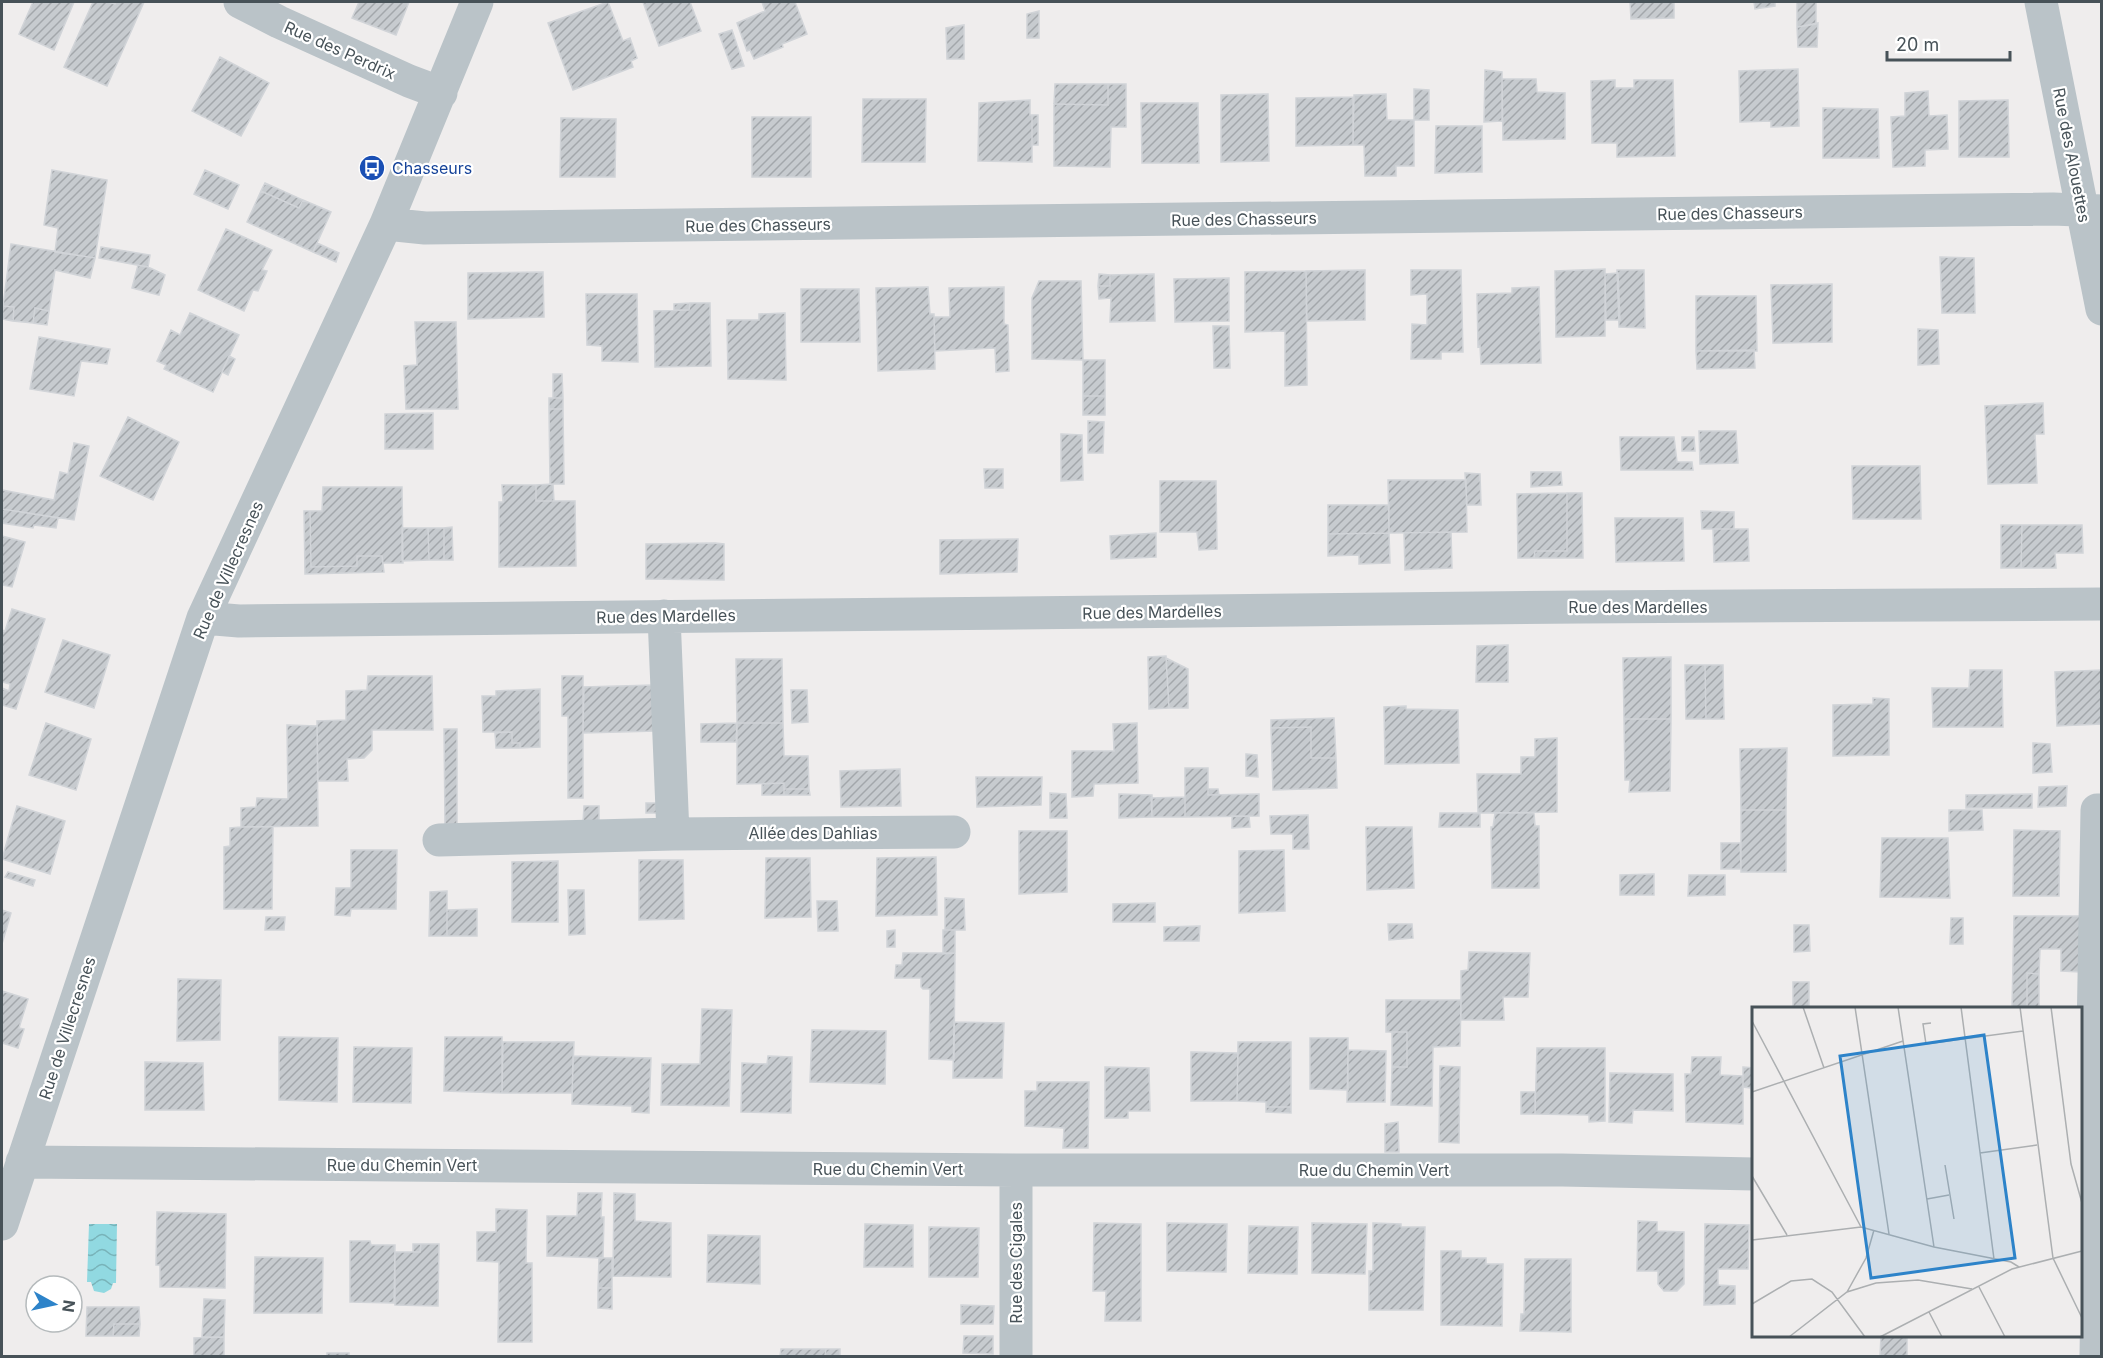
<svg xmlns="http://www.w3.org/2000/svg" width="2103" height="1358" viewBox="0 0 2103 1358" font-family="Inter,sans-serif">
<style>
.water{fill:url(#water-waves)}
.building{fill:url(#building-hatch);stroke:#d1d4d8;stroke-width:1.5}
.lines{fill:none;stroke-linecap:round;stroke-linejoin:round}
.minor{stroke:#bac3c8;stroke-width:33}
.labels{text-anchor:middle;stroke-width:4.5;stroke-linejoin:round;paint-order:stroke}
.street-label{font-size:16px;fill:#475258;stroke:#fff}
.transit-label{font-size:16px;fill:#164399;stroke:#fff;text-anchor:start}
.inset-road{fill:none;stroke:#acafb1;stroke-width:1.5}
.view{fill:#2d83c9;fill-opacity:0.15;stroke:#2d83c9;stroke-width:3}
.inset-edge{fill:none;stroke:#475258;stroke-width:3}
</style>
<defs>
<pattern id="water-waves" width="16" height="10" patternUnits="userSpaceOnUse" patternTransform="scale(1.5)"><rect width="16" height="10" fill="#91d9e1"/><path d="M0 5q4-4 8 0t8 0" fill="none" stroke="#78b3b9"/></pattern>
<pattern id="building-hatch" width="6" height="6" patternUnits="userSpaceOnUse" patternTransform="scale(1.5)"><rect width="6" height="6" fill="#c7cbcf"/><path d="M-1 1l2-2M0 6l6-6M5 7l2-2" fill="none" stroke="#a3a7ab"/></pattern>
</defs>
<rect width="100%" height="100%" fill="#efeded"/>
<path class="water" d="M89 1224H117L116 1283H113L111 1289 104 1293 94 1291 91 1282H87Z"/>
<path class="building" d="M33 2H74L54 50 19 34Z
M93 2H108L115 4 116 2H144L107 86 64 67Z
M359 2H409L396 35 352 18Z
M608 2 623 41 630 38 637 58 631 61 633 67 573 90 548 23Z
M643 2H690L701 31 659 46Z
M762 2H795L807 34 782 44 783 47 754 59 750 50 747 51 737 23 765 11Z
M1630 2H1674V18L1631 19Z
M1754 2H1775V6L1755 9Z
M1797 2H1816V24L1797 27Z
M1039 11V38H1027V14Z
M1818 23 1817 47H1798L1797 27Z
M964 25V59H947L946 28Z
M732 30 744 66 732 69 719 34Z
M220 57 269 83 241 136 192 111Z
M1798 69 1799 126 1771 127V121L1740 122 1739 71Z
M1485 70 1502 72V121L1484 122Z
M1502 79H1536L1537 92 1565 93V139L1503 140Z
M1615 80V88H1634V80H1673L1675 156 1617 157V143H1592L1591 81Z
M1055 84H1108V105L1054 104Z
M1108 84H1126V127H1111L1110 167 1054 166V104L1108 105Z
M1414 89 1429 90V120H1414Z
M1928 91 1929 116 1947 115 1948 149 1925 150V166L1893 167 1891 117 1905 116V93Z
M1268 94 1269 161 1221 162V95Z
M1386 94 1387 120H1414V166H1396V176H1365L1364 145H1353L1354 95Z
M1353 97V145L1296 146V98Z
M863 99H926L925 162H862Z
M1030 100V115H1032V162L978 161 979 103Z
M2008 100 2009 157H1959V101Z
M1141 103H1198L1199 163H1142Z
M1823 108 1878 109 1879 158H1823Z
M1032 115H1038V145H1032Z
M752 117H811V177H752Z
M561 118 616 119 615 177H560Z
M1436 126H1482V172L1435 173Z
M52 170 107 180 95 258 55 252 58 228 44 225Z
M205 170 239 185 228 209 194 194Z
M265 183 303 200 299 208 261 191Z
M261 191 299 208 303 200 331 212 313 252 247 222Z
M226 229 272 250 262 270 267 271 258 291 253 290 244 311 198 290Z
M317 243 339 253 336 262 313 252Z
M11 244 95 258 90 278 55 270 49 311 35 308 33 323 13 321 14 307 3 306Z
M101 247 150 255 148 267 99 258Z
M1940 257 1974 258 1975 313H1942Z
M138 265 148 267 165 275 159 295 132 288Z
M1605 269V336L1556 337 1555 271Z
M1365 270V320L1307 321 1306 271Z
M1411 270H1461L1463 352H1441V359H1411L1412 324 1427 325V294L1411 295Z
M1617 270H1644L1645 328 1619 327Z
M1306 271 1307 385 1285 386V331L1245 332V272Z
M543 272 544 317 468 319V273Z
M1618 273 1620 320H1606L1605 274Z
M1099 274 1110 275V286H1098Z
M1154 274 1155 321 1110 322 1111 298 1099 299 1098 286H1110V275Z
M1229 278V321L1175 322 1174 279Z
M1039 281H1081L1083 360 1032 359V298Z
M1832 284V342L1773 343 1771 285Z
M928 287 930 314H934L935 369 878 371 876 288Z
M1004 287V324L1008 325 1009 371 996 372 995 348 935 351 934 317H950L949 288Z
M1539 287 1541 363 1481 364 1480 346 1478 347 1477 294 1512 293V288Z
M801 289H859L860 342H801Z
M586 294H637L638 362 602 361V346L587 345Z
M1696 296H1756L1757 351H1696Z
M690 303 689 310H674V304Z
M690 303H710L711 366 655 367 654 311 689 310Z
M3 306 14 307 13 321 2 319Z
M35 308 49 311 47 325 33 323Z
M190 313 239 335 213 392 164 369 166 365 157 361 171 330 180 335Z
M785 313 786 380 728 379 727 320H759V314Z
M415 322H456L458 409H406L404 366 417 365Z
M1213 326H1229L1230 368H1214Z
M1918 329 1938 330 1939 364 1918 365Z
M39 337 110 349 107 364 81 361 74 396 30 389Z
M1754 350 1755 368 1697 369 1696 351Z
M229 356 235 359 228 375 222 372Z
M1083 360H1105V396H1083Z
M553 374H562L563 398H553Z
M1083 396H1105V415H1083Z
M549 398H563V409H549Z
M2043 403 2044 434H2035L2037 483 1988 484 1985 406Z
M549 409H563L564 484H550Z
M433 413V449H385V414Z
M128 417 179 442 153 500 100 476Z
M1088 421 1104 422 1103 453H1088Z
M1699 431H1736L1738 463 1700 464Z
M1061 434 1082 435 1083 480 1061 481Z
M1620 437H1674L1677 462H1692L1693 470H1621Z
M1682 437H1694L1695 451H1682Z
M74 443 89 446 74 520 2 509V490L54 500 60 472 68 474Z
M1852 466H1920L1921 519H1853Z
M984 469H1003V488H985Z
M1531 472H1561L1562 485 1531 487Z
M1465 473 1480 474 1481 505H1467Z
M1388 480H1466L1467 532 1389 533Z
M1160 481H1216L1217 549 1199 550 1197 532H1160Z
M553 484 554 501H536V485Z
M502 485H536V501H575L576 566 499 567V502H503Z
M323 487H402L403 563H383L382 556H357V566L311 567 310 511H322Z
M1567 493H1582L1583 558H1534L1535 551H1567Z
M1567 493V551H1535L1534 558H1518L1517 494Z
M1328 505H1389V533L1328 534Z
M2 509 58 518 56 528 34 525 33 528 2 523Z
M304 511H310L311 567 357 566V556H382L384 572 305 574Z
M1701 511 1734 512V529H1702Z
M1615 518H1683L1684 561 1616 562Z
M2001 525H2022L2021 568H2001Z
M2022 525H2082L2083 553H2055L2056 568H2021Z
M452 527 453 560H444V528Z
M402 528H428L429 560 402 561Z
M428 528H444V560H429Z
M1713 529H1748L1749 561 1714 562Z
M1451 532 1452 568 1405 570 1404 533Z
M1156 533V557L1111 559 1110 536Z
M1389 533 1390 563 1359 564V555L1328 556V534Z
M2 536 25 542 12 587 2 585Z
M1018 539 1017 572 940 574V540Z
M715 543 724 544V580L646 579V544Z
M12 609 45 619 16 709 2 705V688L9 691 10 684 2 682V630L5 631Z
M63 640 110 655 94 708 45 692Z
M1508 645V682H1476L1477 646Z
M1166 656 1169 708 1149 709 1148 657Z
M1671 657V719H1624L1623 658Z
M1166 658 1188 669V708H1169Z
M736 659H782L783 723H737Z
M1685 665H1705L1706 719H1686Z
M1705 665H1723L1724 719H1706Z
M1970 670H2002L2003 727H1933L1932 688H1969Z
M2102 670V724L2057 726 2055 672Z
M368 676H432L433 730H372V750L364 758 347 759 348 781H318L317 721 346 720V691L367 690Z
M562 676H583V798H568V716H562Z
M654 685 656 731 583 733 584 687Z
M540 689V747L520 748V743H512V732H483L482 696H496V691Z
M791 690H807L808 722 792 723Z
M1873 698 1889 699V755L1833 756V705L1873 704Z
M1406 706V709L1458 710 1459 763 1385 764 1384 707Z
M1334 718 1336 758H1311V727L1271 728V720Z
M1624 719H1671L1670 791 1629 792 1630 780H1625Z
M46 723 91 739 76 790 29 775Z
M737 723H783L784 756H808L809 789H784V783L737 784Z
M737 723 736 742H701V724Z
M1137 723 1138 783 1094 784 1093 796 1072 797V751H1114L1113 724Z
M287 725 317 726 318 826 241 827V808L256 807 257 798 288 799Z
M1311 727V758H1336L1337 788 1273 790 1271 728Z
M444 729H457V825L445 824Z
M512 732V743H520V748H496L495 733Z
M1557 738V812L1478 813 1477 774H1521V757H1535V739Z
M2033 743 2050 744 2052 772 2033 773Z
M1787 748 1786 810H1741L1740 749Z
M1246 754 1257 755 1258 777 1246 776Z
M1185 768H1208V795L1259 794V816L1185 817Z
M900 769 901 806 841 807 840 771Z
M976 777H1042L1041 805 977 807Z
M784 783V795H762V784Z
M2067 786 2066 806 2038 807 2039 787Z
M784 789H809L810 795H784Z
M1208 789H1218L1219 795H1208Z
M1050 793 1066 794 1067 818H1050Z
M1119 794 1152 795V817L1119 818Z
M2032 794V808H1966V795Z
M1185 797V817H1152L1151 798Z
M646 803H659V813H646Z
M17 806 65 821 50 874 2 859Z
M584 806H599V823H583Z
M1741 810H1786V872H1741Z
M1949 810H1982L1983 830 1949 831Z
M1440 813H1480V827H1439Z
M1495 813H1534L1535 826H1539V888H1492L1491 827H1493Z
M1308 815 1309 849H1293V834H1271L1270 816Z
M1232 816H1249L1250 827 1232 828Z
M241 827H273L272 909H224V847L230 846V828Z
M1366 827H1412L1414 888 1367 890Z
M2014 830 2060 831 2059 896H2013Z
M1019 831H1067V892L1019 894Z
M1882 838H1948L1950 898 1880 897Z
M1721 843H1740L1741 869H1721Z
M351 850H397L396 909H351L350 916 335 915 336 888H351Z
M1284 850 1285 911 1239 913V851Z
M936 857 937 915 876 916 877 858Z
M766 858H810L811 917 765 918Z
M639 860H683L684 919 639 920Z
M558 861V922H512V862Z
M8 872 35 880 33 886 5 877Z
M1654 874V895H1620V875Z
M1689 875H1725V895L1688 896Z
M568 890H584L585 934 569 935Z
M447 891V936H429L430 892Z
M945 898 964 899 965 930H945Z
M817 901H837L838 931H818Z
M1155 903V922H1113V904Z
M477 909V936H447V910Z
M2 910 11 913 2 944Z
M2014 916H2080V972L2061 971V949H2040L2039 974 2027 973V1008H2012Z
M266 917H285L284 930H265Z
M1951 918H1963V944H1950Z
M1388 924H1412L1413 938 1389 940Z
M1794 925H1809L1810 951 1794 952Z
M1200 926 1199 941H1164V927Z
M895 930V947H887V931Z
M943 930H955V953L943 954Z
M1469 952 1530 953 1528 997H1503L1504 1020H1461V971L1468 970Z
M903 953H955L954 1060 929 1059 930 989H923L921 987V978H895L896 965H902Z
M2027 973 2039 974V1008H2027Z
M178 979 221 980 220 1040 177 1041Z
M1793 982H1809V1008H1793Z
M2 991 28 999 19 1028 24 1029 18 1048 2 1043Z
M1386 1000H1461L1460 1046 1433 1047 1432 1106 1391 1105 1392 1067H1407V1032H1386Z
M702 1009 732 1010 729 1106 661 1105 662 1064H700Z
M954 1022 1004 1023 1002 1078H953Z
M812 1030 886 1031 885 1084 810 1082Z
M1392 1032H1407V1067H1392Z
M279 1037 338 1038 337 1102 279 1100Z
M445 1037H502V1093L444 1091Z
M1310 1038H1348V1090L1310 1089Z
M503 1042H574L572 1093H502Z
M1238 1042H1291V1107H1266V1102L1237 1101Z
M354 1047 412 1048 411 1103 353 1102Z
M1537 1048H1605V1121L1589 1122V1115L1535 1114Z
M1348 1050 1386 1051 1385 1102H1347Z
M1191 1052 1238 1053 1237 1101H1191Z
M573 1056 651 1058 649 1113 632 1112V1106L572 1104Z
M768 1056 792 1057 791 1113 741 1112 742 1063 767 1064Z
M1692 1057H1721L1720 1075 1743 1076V1124L1686 1122 1685 1074H1691Z
M145 1062 203 1063 204 1110H145Z
M1440 1066 1460 1067 1459 1143 1439 1142Z
M1105 1067 1149 1068 1150 1111H1128V1118H1105Z
M1743 1067 1754 1068V1098H1751V1088L1743 1087Z
M1610 1073 1673 1074V1111L1633 1110 1632 1123 1609 1122Z
M1037 1082H1089L1088 1148H1063L1064 1128 1025 1126V1091H1037Z
M1521 1092H1535V1114H1521Z
M1266 1107H1291V1113L1266 1112Z
M1398 1122 1399 1152H1385V1124Z
M578 1193H602L601 1217H604L603 1258 547 1256V1216H577Z
M614 1193 635 1194V1221L671 1223V1277L613 1276Z
M496 1209 527 1210 526 1263H532V1342H498L499 1262 477 1261V1232H496Z
M157 1212 226 1214 225 1288 160 1287V1265H156Z
M1638 1221 1657 1222V1231L1684 1232V1284L1677 1291H1664L1658 1284V1271H1637Z
M1094 1223 1141 1224V1321H1105L1106 1291H1093Z
M1167 1223 1227 1224 1226 1272 1167 1271Z
M1312 1223 1367 1224 1365 1274 1312 1273Z
M1373 1223 1401 1224V1227H1425L1423 1310H1369V1271H1373Z
M865 1224 913 1225V1267H864Z
M1705 1224 1749 1225 1748 1269H1718V1285L1735 1286V1304L1704 1305Z
M1249 1226 1298 1227 1297 1274 1248 1273Z
M929 1227 979 1228 978 1277H929Z
M708 1235 760 1236V1284L707 1282Z
M350 1241H370L371 1245H395L394 1303 350 1302Z
M413 1244H421L420 1252H413Z
M421 1244H439L438 1306 395 1305V1252H420Z
M1441 1251H1461V1258H1486V1264H1503L1502 1326 1441 1325Z
M255 1257 323 1258 322 1313H254Z
M599 1258H612V1288H598Z
M1525 1259H1571V1332L1520 1331 1521 1314H1524Z
M598 1288H612V1309L598 1308Z
M204 1299 225 1300 224 1337H202Z
M961 1305 994 1306 993 1324H961Z
M87 1307H139L140 1324H114L113 1336H86Z
M114 1324H140L139 1336H113Z
M964 1336H993V1354L963 1353Z
M1881 1336H1907V1356H1880Z
M224 1337V1356H194V1338Z
M781 1349H826L825 1356H780Z
M826 1349H840V1356H825Z
M327 1353H349V1356H327Z"/>
<g class="lines">
<path class="minor" d="M240 2 279 22 409 81 441 93
M2041 2 2102 309
M386 224 425 228 2053 209 2102 211
M664 616 673 834
M203 618 239 621 1582 607 2102 604
M439 840 673 834 954 832
M22 1162 1016 1170H1562L1754 1174
M2 1224 203 618 386 224 477 2
M1016 1356V1170
M2096 1356 2099 1183 2091 1148 2097 810H2102"/>
</g>
<defs>
<g id="bus-disc" transform="scale(1.35)"><circle r="9.5" fill="#1a4fb4" stroke="#fff"/><path d="M-5-6H5V4H4V6H2V4H-2V6H-4V4H-5ZM-3.5-4V0h7V-4ZM-3.5 1.2v1.5H-2V1.2ZM2 1.2v1.5H3.5V1.2Z" fill="#fff"/></g>
</defs>
<g fill-rule="evenodd">
<use href="#bus-disc" x="372" y="168"/>
</g>
<g class="labels">
<g class="street-label">
<text transform="translate(340 50) rotate(24)" y="6">Rue des Perdrix</text>
<text transform="translate(2072 155) rotate(79)" y="6">Rue des Alouettes</text>
<text transform="translate(1730 213) rotate(-1)" y="6">Rue des Chasseurs</text>
<text transform="translate(1244 219) rotate(-1)" y="6">Rue des Chasseurs</text>
<text transform="translate(758 225) rotate(-1)" y="6">Rue des Chasseurs</text>
<text transform="translate(228 570) rotate(-66)" y="6">Rue de Villecresnes</text>
<text x="1638" y="613">Rue des Mardelles</text>
<text transform="translate(1152 612) rotate(-1)" y="6">Rue des Mardelles</text>
<text transform="translate(666 616) rotate(-1)" y="6">Rue des Mardelles</text>
<text x="813" y="839">Allée des Dahlias</text>
<text transform="translate(67 1028) rotate(-72)" y="6">Rue de Villecresnes</text>
<text x="402" y="1171">Rue du Chemin Vert</text>
<text x="888" y="1175">Rue du Chemin Vert</text>
<text x="1374" y="1176">Rue du Chemin Vert</text>
<text transform="translate(1016 1263) rotate(-90)" y="6">Rue des Cigales</text>
</g>
<g class="transit-label">
<text x="392" y="174">Chasseurs</text>
</g>
</g>
<g transform="translate(1752 1007)">
<rect width="330" height="330" fill="#efeded"/>
<path class="inset-road" d="M51 0 72 61M103 0 137 227M146 0 182 240M209 0 242 252M268 0 301 251 330 311M299 0 319 157 330 196M0 14 109 220M179 16 171 17 174 37 271 24M0 85 151 34M228 146 285 138M193 158 202 212M0 169 35 228M175 192 197 188M0 233 109 220 182 240 259 255 267 260M227 280 253 330M95 285 114 251 122 223M0 297 39 274 60 272 80 285 113 330M177 305 190 330M37 330 95 285 124 276 166 273 220 282M128 330 260 262 330 244"/>
<path class="view" d="M232 28 263 251 119 271 88 49Z"/>
<rect width="330" height="330" class="inset-edge"/>
</g>
<rect width="2103" height="1358" fill="none" stroke="#475258" stroke-width="6"/>
<g transform="translate(54 1304) rotate(98)"><circle r="28" fill="#ffffff" stroke="#b5babc" stroke-width="1.5"/>
<path d="M0-4.5L10 22L0 15L-10 22Z" fill="#2d83c9"/>
<text y="-9" font-size="16" font-weight="bold" text-anchor="middle" fill="#475258">N</text>
</g>
<path d="M1887 51v9h123v-9" fill="none" stroke="#475258" stroke-width="3"/>
<text x="1896" y="51" font-size="18" fill="#475258" stroke="#ffffff" stroke-width="4.5" paint-order="stroke">20 m</text>
</svg>
